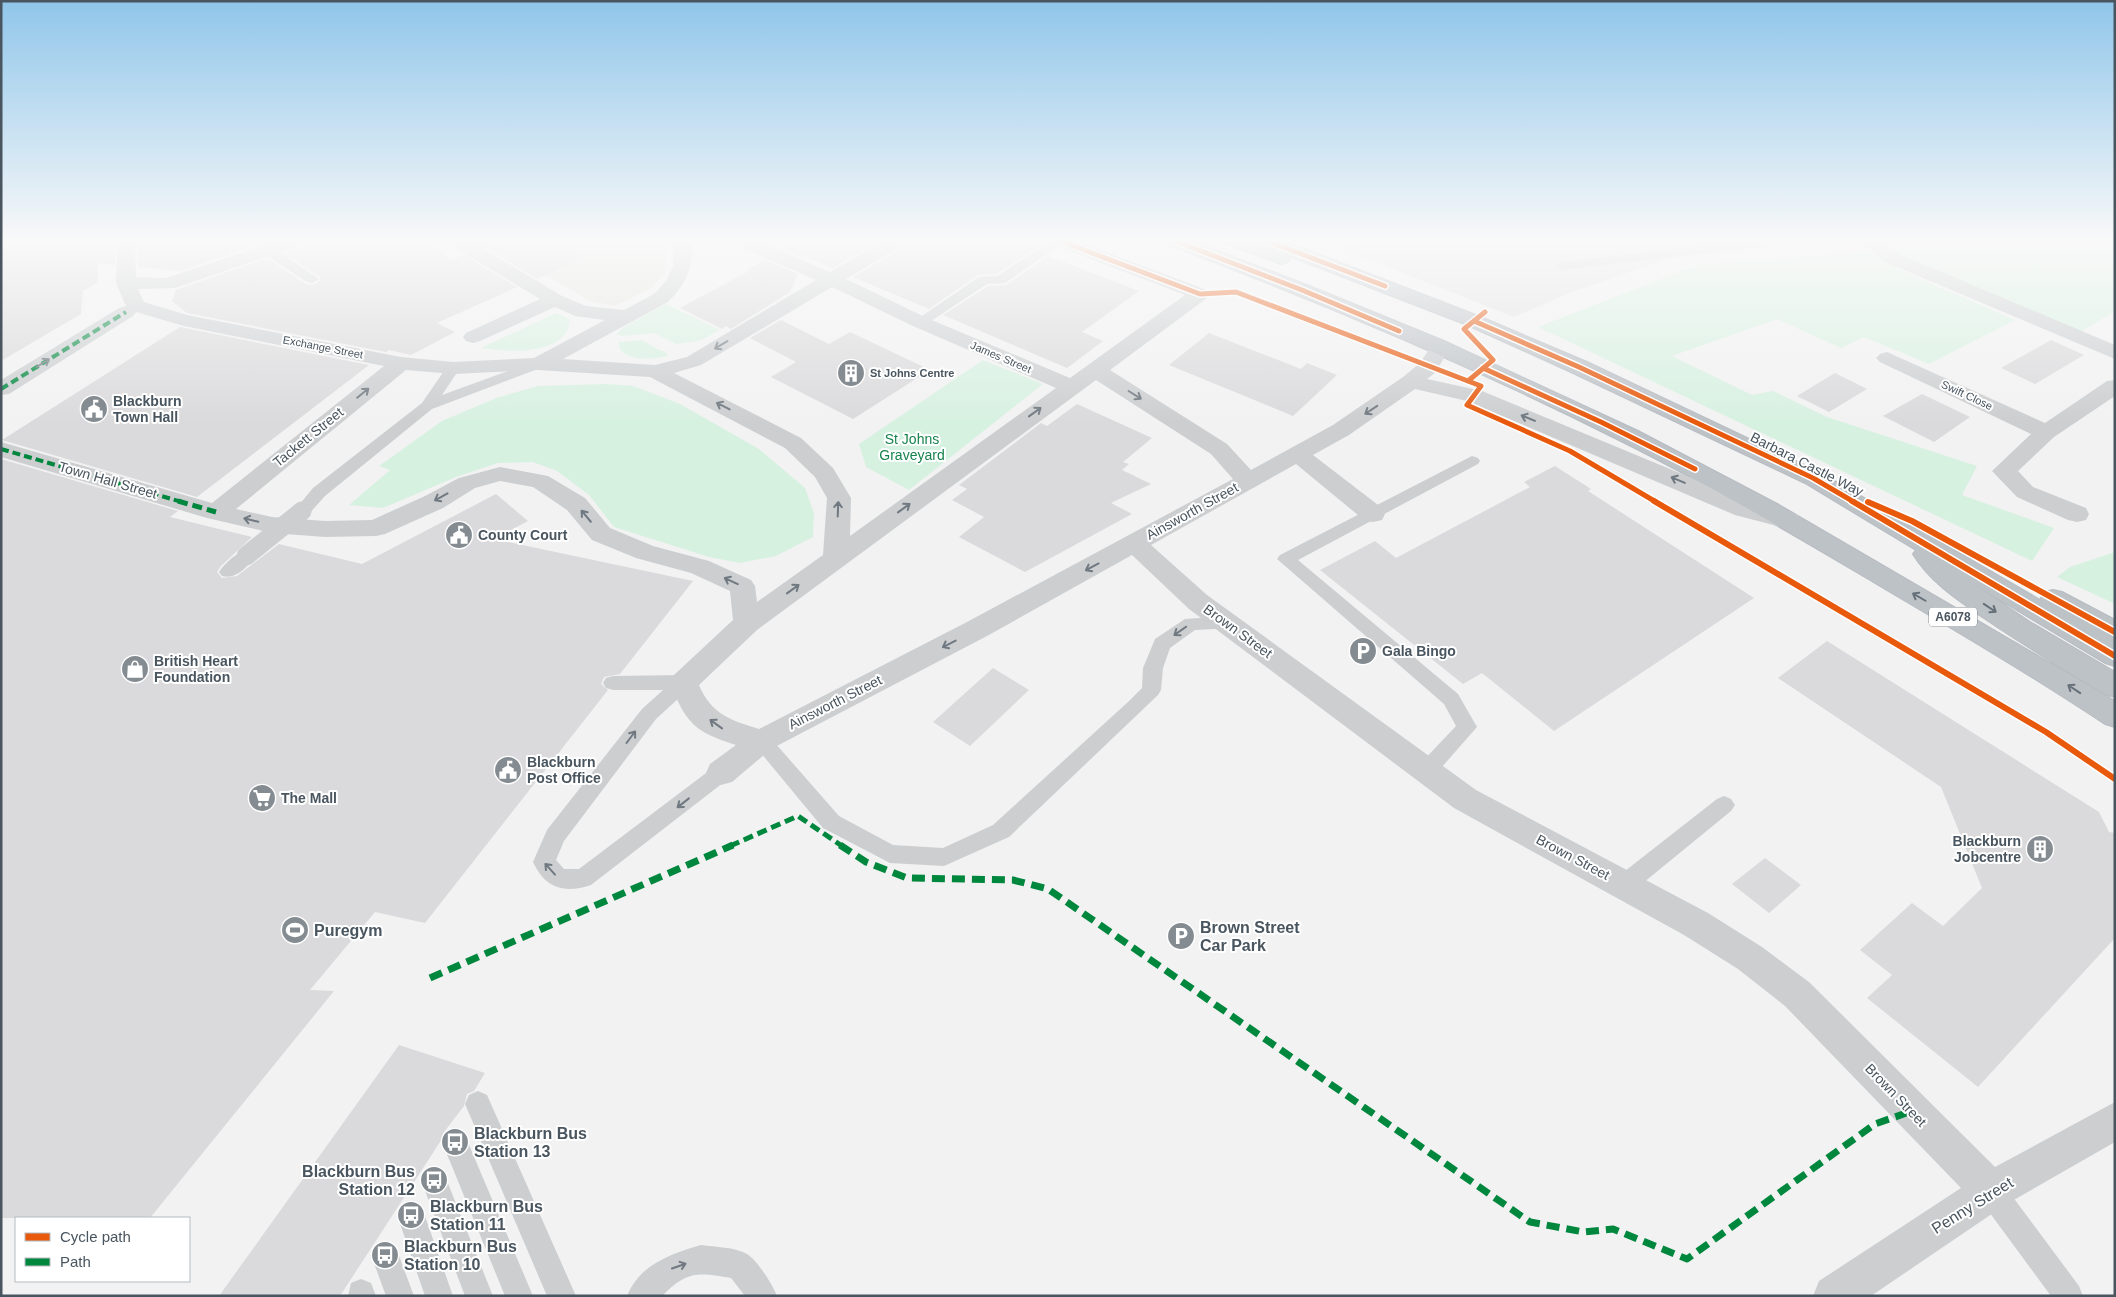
<svg xmlns="http://www.w3.org/2000/svg" width="2116" height="1297" viewBox="0 0 2116 1297" font-family="Arial,sans-serif">
<style>
.commercial{fill:#e6e5e1}
.education{fill:#e4e3e4}
.green{fill:#d7f1e1}
.building{fill:#dadadc}
.lines{fill:none;stroke-linecap:round;stroke-linejoin:round}
.highway-casing{stroke:#b7bcc2;stroke-width:2}
.lane{fill:#ccced0;fill-rule:evenodd}
.street{fill:#ccced0;fill-rule:evenodd}
.highway{fill:#bdc2c7;fill-rule:evenodd}
.lane-bridge{stroke:#ccced0;stroke-width:19}
.quiet-far2{stroke:#00873e;stroke-width:4;stroke-dasharray:8 4;stroke-linecap:butt}
.quiet-far1{stroke:#00873e;stroke-width:5;stroke-dasharray:10 5;stroke-linecap:butt}
.quiet{stroke:#00873e;stroke-width:7;stroke-dasharray:13 7;stroke-linecap:butt}
.cycleway-far1-casing{stroke:#fff;stroke-width:8}
.cycleway-casing{stroke:#fff;stroke-width:9}
.cycleway-far1{stroke:#e8590c;stroke-width:5}
.cycleway{stroke:#e8590c;stroke-width:6}
.oneway{stroke:#707981}
.oneway2{stroke:#667079}
.labels{text-anchor:middle;stroke-width:4;stroke-linejoin:round;paint-order:stroke}
.far-street-label{font-size:11px;fill:#49555f;stroke:#fff}
.far-poi-label{font-size:11px;font-weight:bold;fill:#49555f;stroke:#fff;text-anchor:start}
.shield{fill:#fff;stroke:#80888f;stroke-width:1}
.shield-label{font-size:12px;font-weight:bold;fill:#49555f}
.poi-label{font-size:14px;font-weight:bold;fill:#49555f;stroke:#fff;text-anchor:start}
.street-label{font-size:14px;fill:#49555f;stroke:#fff}
.park-label{font-size:14px;fill:#17834c;stroke:#fff}
.near-poi-label{font-size:16px;font-weight:bold;fill:#49555f;stroke:#fff;text-anchor:start}
.near-street-label{font-size:16px;fill:#49555f;stroke:#fff}
</style>
<rect width="100%" height="100%" fill="#f2f2f2"/>
<path class="commercial" d="M489 240H664L666 251 665 271 652 288 614 306 588 300Z"/>
<path class="education" d="M1319 240H1831L1836 244 1763 248 1667 259 1577 290 1514 317Z"/>
<path class="green" d="M1867 240H2115V311L2074 336 1892 258Z
M1875 251 1900 270 2015 320 1929 364 1864 337 1841 348 1777 319 1672 356 1752 395 1773 391 1827 417 1977 466 1962 495 2054 528 2032 561 1538 327 1697 265Z
M666 304 720 330 699 341 676 344 654 333 623 336 616 334 626 326Z
M556 313 570 319C567 357 507 352 481 348Z
M642 340 661 351H665L668 356C651 359 631 363 619 348V342Z
M983 360 1043 384 909 490 866 467 859 444Z
M607 384 633 386 680 404 759 449 805 488 814 513 813 537 776 556 740 563 709 557 614 527 589 495 557 471 533 462 498 463 456 477 383 508 349 505 390 470 379 466 442 421 496 398 538 386Z
M2115 552V604L2057 577 2070 567Z"/>
<path class="building" d="M26 240H115V265L98 263V282L83 291 81 314 1 361V247L25 243Z
M137 240H273L181 271 138 267Z
M308 240H420L452 260 464 255 517 287 437 323 455 332 411 355 389 350 386 352 187 313 172 301 176 290 267 258 306 284 313 285 320 281V277L284 253 305 246Z
M504 240H550L583 258 537 279 488 249Z
M767 240H881L833 268 806 257 805 259Z
M909 240H1047L1048 241 996 274 978 275 929 309 853 277 906 246Z
M1048 256 1139 291 1082 332 1103 341 1067 368 943 315 988 286 1006 285Z
M765 260 798 274 790 292 731 329 726 326 722 329 680 308 749 271 746 270Z
M781 320 829 344 850 332 930 370 853 419 771 377 796 362 750 338Z
M180 327 369 365 197 497 2 440Z
M1209 333 1301 369 1307 363 1337 375 1293 416 1169 365Z
M2051 340 2084 355 2035 384 2001 368Z
M1835 373 1867 389 1829 412 1797 396Z
M1922 394 1970 417 1934 442 1883 416Z
M1077 404 1152 438 1123 462 1129 464 1122 470 1151 484 1111 503 1132 514 1025 572 959 537 984 517 952 500 967 489 959 485 1041 423 1047 426Z
M1 459 178 511 170 517 252 537 220 567 217 572 222 578 237 576 279 544 362 564 496 494 528 521 494 539 693 581 620 674 604 677 601 684 608 690 425 923 375 912 310 990 334 991 150 1218H1Z
M1555 466 1591 489 1588 491 1754 598 1554 731 1482 673 1463 684 1320 570 1375 541 1396 558 1530 487 1524 482Z
M1827 641 2099 812 2109 832 2115 833V938L1978 1087 1867 998 1892 975 1860 950 1912 903 1943 926 1982 888 1941 787 1778 678Z
M993 668 1029 690 970 746 933 722Z
M1765 858 1801 885 1769 913 1732 884Z
M399 1045 485 1073 474 1091 467 1094 464 1106 444 1132 440 1142 340 1296H219Z"/>
<g class="lines">
<g class="highway-casing">
<path id="highway" d="M1164 240H1190L1312 287 1444 341 1638 431 1779 505 2098 691 2115 701V727L2105 724C2025 671 1943 623 1860 574 1781 527 1702 481 1619 440 1472 366 1321 302 1166 244Z
M1224 240H1250L1258 243 1256 240H1282L1481 317 1587 362 1821 473 2040 600 2044 592 2053 590 2062 592 2115 620V642L2110 640 2115 643V666L2105 663 1972 583 2030 622 2115 672V697L2105 694C2064 669 2023 645 1984 618 1958 600 1930 582 1913 554L1916 550 1805 483 1571 372 1467 325 1289 256 1290 258 1288 262 1281 264 1226 244Z"/>
</g>
<path class="lane" d="M485 240H502L477 253H467L466 250Z
M1053 240 1066 241 1005 283 987 284 925 325 920 326 913 322 979 277 997 276Z
M1751 240H1789L1783 244 1562 270 1556 266 1562 262Z
M269 247 274 248 319 279 312 283 307 282 264 254 263 251 264 248Z
M538 360 543 361 545 364 543 367 432 409 325 496 308 515H296L294 511 313 488 422 403 448 365 453 364 460 368 442 395Z
M1472 456 1478 458 1480 461 1478 464 1298 560 1458 694 1477 727 1434 776 1427 778 1420 776 1417 770 1420 764 1456 726 1444 704 1277 559 1280 555Z
M246 550 252 552 255 556C248 567 235 580 222 576L219 572C225 563 236 553 246 550Z
M1227 616 1233 618 1236 623 1233 628 1195 630 1170 648 1163 668 1161 690 1158 695 1009 837 944 866 890 863 823 828 751 741 754 735 761 733 768 735 839 816 893 845 943 848 993 825 1128 702 1142 688 1143 668 1155 639 1185 619Z
M684 675 691 677 694 682 691 687 656 719 564 841 556 860 564 869H579L714 767 721 765 728 767 731 773 728 779 591 885C564 894 545 888 533 862L547 830 642 709 663 690H613L606 688 603 683 606 678 613 676Z
M1724 796 1731 799 1735 805 1731 811 1632 892 1624 895 1616 892 1613 885 1616 878 1717 799Z
M478 1091 487 1095 576 1296H547L465 1104 469 1095Z
M455 1129 464 1133 533 1296H505L442 1142 446 1133Z
M434 1167 443 1171 493 1296H465L421 1180 425 1171Z
M1991 1178 2001 1181 2079 1286 2083 1296H2051L1981 1201 1978 1191 1981 1181Z
M411 1201 421 1205 453 1296H425L397 1215 401 1205Z
M385 1241 395 1245 414 1296H386L371 1255 375 1245Z
M701 1245C715 1247 735 1247 747 1254 757 1260 773 1285 777 1296H745L731 1278C697 1272 687 1271 662 1296H627C640 1264 671 1254 701 1245Z
M361 1279 371 1283 376 1296H348L351 1283Z"/>
<path class="street" d="M117 240H135L136 277 166 278 279 240H306L304 244 175 288 138 289 144 302 187 315 401 357 453 362 534 358 605 320 575 316 555 307 480 341 473 343 466 341 463 337 466 333 540 299 449 244 447 240H469L562 296 586 306 624 310 654 294 666 281 673 266V240H691C694 267 687 283 668 302L563 359 655 365 687 357 816 280 734 244 732 240H756L830 272 885 240H907L905 244 846 279 927 318 1070 378 1185 295 1051 244 1049 240H1075L1207 290 1210 294 1207 298 1110 370 1227 444 1251 470 1333 425 1403 377 1420 363 1432 345 1439 343 1446 345 1449 349 1436 372 1427 379 1482 391 1752 503 1798 515 1801 521 1798 527 1789 529 1735 515 1467 401 1415 389 1349 435 1313 455 1382 508 1385 514 1382 520 1373 522 1364 520 1296 464 1151 545 1207 595 1476 790 1708 913 1762 947 1809 982 1995 1167 2115 1102V1142L2005 1205 1871 1296H1813L1819 1281 1961 1188 1785 1006 1738 969 1684 935 1454 808 1189 609 1132 555 987 636 771 749 732 782 721 785 710 782 706 773 710 764 736 745C694 732 685 722 670 682L674 675 733 620 730 591 691 573 636 558 592 540 567 510 533 487 500 481 475 488 443 508 385 534 376 536 325 537 272 533 207 518 1 457V442L212 503 384 366 184 326 136 312 133 316 9 394 1 395V380L119 308 126 306 116 283ZM832 287 913 326 1056 388 850 536 851 498 833 468 801 438 674 373 701 365ZM406 370 453 374 538 370 650 377 785 448 815 477 827 498 823 555 757 602 755 586 751 580 709 561 653 546 610 528 585 498 548 476 500 467 459 478 425 496 372 520 325 521 272 517 236 509ZM1096 380 1211 454 1233 479 967 622 759 729C730 720 711 714 699 685L757 630Z
M1858 240H1879L1899 254 2115 345V359L1885 262Z
M1887 352 2045 423 2107 381 2115 380V396L2054 437 2018 471 2033 487 2086 508 2089 514 2086 520 2077 522 2068 520 2017 497 1992 471 2031 434 1880 362 1876 358 1880 354Z"/>
<use href="#highway" class="highway"/>
<path class="lane-bridge" d="M246 556 302 511"/>
<path class="quiet-far2" d="M1 389 126 312
M1 449 182 502"/>
<path class="quiet-far1" d="M178 501 216 512
M730 846 798 816 842 846"/>
<path class="quiet" d="M840 845 866 862 907 878 1013 880 1048 889 1530 1222 1584 1232 1613 1229 1687 1259 1875 1124 1912 1111
M430 978 733 845"/>
<g class="cycleway-far1-casing">
<path id="cycleway-far1" d="M1058 240 1200 294 1236 292 1481 386 1467 405 1570 451 1656 502
M1173 240 1302 290 1399 331
M1265 240 1385 286
M1474 321 1579 367 1813 478 1854 502
M1483 368 1601 422 1695 469
M1468 381 1493 360 1464 329 1485 312"/>
</g>
<g class="cycleway-casing">
<path id="cycleway" d="M1654 501 2046 732 2115 779
M1852 501 2115 656
M1868 502 1912 521 2115 632"/>
</g>
<use href="#cycleway-far1" class="cycleway-far1"/>
<use href="#cycleway" class="cycleway"/>
</g>
<defs><path id="oneway-shaft" d="M-6 0H5M1.5-3L5.5 0L1.5 3" fill="none" stroke-width="1.6" stroke-linecap="round" stroke-linejoin="round" transform="scale(1.25)"/></defs>
<g class="oneway">
<use href="#oneway-shaft" transform="translate(721 345) rotate(149)"/>
<use href="#oneway-shaft" transform="translate(43 363) rotate(-32)"/>
<use href="#oneway-shaft" transform="translate(363 393) rotate(-39)"/>
<use href="#oneway-shaft" transform="translate(1135 395) rotate(32)"/>
<use href="#oneway-shaft" transform="translate(723 406) rotate(-153)"/>
<use href="#oneway-shaft" transform="translate(1371 410) rotate(146)"/>
<use href="#oneway-shaft" transform="translate(1035 412) rotate(-36)"/>
<use href="#oneway-shaft" transform="translate(1528 418) rotate(-158)"/>
<use href="#oneway-shaft" transform="translate(1678 480) rotate(-157)"/>
<use href="#oneway-shaft" transform="translate(441 497) rotate(151)"/>
<use href="#oneway-shaft" transform="translate(904 508) rotate(-36)"/>
<use href="#oneway-shaft" transform="translate(838 509) rotate(-88)"/>
<use href="#oneway-shaft" transform="translate(586 516) rotate(-130)"/>
<use href="#oneway-shaft" transform="translate(251 520) rotate(-166)"/>
<use href="#oneway-shaft" transform="translate(1092 567) rotate(152)"/>
<use href="#oneway-shaft" transform="translate(731 581) rotate(-155)"/>
<use href="#oneway-shaft" transform="translate(793 589) rotate(-36)"/>
<use href="#oneway-shaft" transform="translate(1180 631) rotate(145)"/>
<use href="#oneway-shaft" transform="translate(949 644) rotate(153)"/>
<use href="#oneway-shaft" transform="translate(716 724) rotate(-144)"/>
<use href="#oneway-shaft" transform="translate(631 737) rotate(-53)"/>
<use href="#oneway-shaft" transform="translate(683 803) rotate(142)"/>
<use href="#oneway-shaft" transform="translate(550 869) rotate(-132)"/>
<use href="#oneway-shaft" transform="translate(679 1266) rotate(-19)"/>
</g>
<g class="oneway2">
<use href="#oneway-shaft" transform="translate(1919 597) rotate(-150)"/>
<use href="#oneway-shaft" transform="translate(1990 608) rotate(34)"/>
<use href="#oneway-shaft" transform="translate(2074 689) rotate(-146)"/>
</g>
<linearGradient id="sky" x2="0" y2="1"><stop stop-color="#90c6ea"/><stop offset="0.57" stop-color="#f9f9f9"/><stop offset="1" stop-color="#f9f9f9" stop-opacity="0"/></linearGradient>
<rect width="2116" height="422" fill="url(#sky)"/>
<defs>
<g id="building-disc" transform="scale(1.4375)"><circle r="9.5" fill="#848c92" stroke="#fff"/><path d="M-4-6H4V6H1V3H-1V6H-4ZM-2.5-4.3h1.7v1.8h-1.7ZM.8-4.3h1.7v1.8H.8ZM-2.5-1h1.7V.8h-1.7ZM.8-1h1.7V.8H.8Z" fill="#fff"/></g>
<g id="civic-disc" transform="scale(1.4375)"><circle r="9.5" fill="#848c92" stroke="#fff"/><path d="M-.6-6.5H3V-4.5H.6V-3L4-1V1h2V6H-6V1h2V-1L-.6-3ZM-1.2 2.5V6h2.4V2.5Z" fill="#fff"/></g>
<g id="parking-disc" transform="scale(1.4375)"><circle r="9.5" fill="#848c92" stroke="#fff"/><path d="M-3.5-5.5H1a3.5 3.5 0 0 1 0 7H-1V5.5H-3.5ZM-1-3.4V-.6H.8a1.4 1.4 0 0 0 0-2.8Z" fill="#fff"/></g>
<g id="shop-disc" transform="scale(1.4375)"><circle r="9.5" fill="#848c92" stroke="#fff"/><path d="M-5-2.5h2.3a2.7 3.5 0 0 1 5.4 0H5L5.5 6h-11ZM-1.5-2.5h3a1.5 2.3 0 0 0-3 0Z" fill="#fff"/></g>
<g id="supermarket-disc" transform="scale(1.4375)"><circle r="9.5" fill="#848c92" stroke="#fff"/><path d="M-6-5.5h2.5l.6 2H6L4.5 2H-2.5L-4.4-4H-6ZM-1.5 3.2a1.3 1.3 0 1 0 .1 0ZM3 3.2a1.3 1.3 0 1 0 .1 0Z" fill="#fff"/></g>
<g id="stadium-disc" transform="scale(1.4375)"><circle r="9.5" fill="#848c92" stroke="#fff"/><path d="M0-5a6.5 5 0 1 0 0 10a6.5 5 0 1 0 0-10ZM-3.5-1.8h7v3.6h-7Z" fill="#fff"/></g>
<g id="bus-disc" transform="scale(1.4375)"><circle r="9.5" fill="#848c92" stroke="#fff"/><path d="M-5-6H5V4H4V6H2V4H-2V6H-4V4H-5ZM-3.5-4V0h7V-4ZM-3.5 1.2v1.5H-2V1.2ZM2 1.2v1.5H3.5V1.2Z" fill="#fff"/></g>
</defs>
<g fill-rule="evenodd">
<use href="#building-disc" x="851" y="373"/>
<use href="#civic-disc" x="94" y="409"/>
<use href="#civic-disc" x="459" y="535"/>
<use href="#parking-disc" x="1363" y="651"/>
<use href="#shop-disc" x="135" y="669"/>
<use href="#civic-disc" x="508" y="770"/>
<use href="#supermarket-disc" x="262" y="798"/>
<use href="#building-disc" x="2040" y="849"/>
<use href="#stadium-disc" x="295" y="930"/>
<use href="#parking-disc" x="1181" y="936"/>
<use href="#bus-disc" x="455" y="1142"/>
<use href="#bus-disc" x="434" y="1180"/>
<use href="#bus-disc" x="411" y="1215"/>
<use href="#bus-disc" x="385" y="1255"/>
</g>
<g class="labels">
<g class="far-street-label">
<text transform="translate(323 347) rotate(11)" y="4">Exchange Street</text>
<text transform="translate(1001 357) rotate(23)" y="4">James Street</text>
<text transform="translate(1967 395) rotate(25)" y="4">Swift Close</text>
</g>
<g class="far-poi-label">
<text x="870" y="377">St Johns Centre</text>
</g>
<rect class="shield" x="1929" y="607.5" width="48" height="19" rx="4"/>
<g class="shield-label">
<text x="1953" y="621">A6078</text>
</g>
<g class="poi-label">
<text x="113" y="406">Blackburn<tspan x="113" dy="16">Town Hall</tspan></text>
<text x="478" y="540">County Court</text>
<text x="1382" y="656">Gala Bingo</text>
<text x="154" y="666">British Heart<tspan x="154" dy="16">Foundation</tspan></text>
<text x="527" y="767">Blackburn<tspan x="527" dy="16">Post Office</tspan></text>
<text x="281" y="803">The Mall</text>
<text x="2021" y="846" text-anchor="end">Blackburn<tspan x="2021" dy="16">Jobcentre</tspan></text>
</g>
<g class="street-label">
<text transform="translate(308 437) rotate(-39)" y="5">Tackett Street</text>
<text transform="translate(1807 464) rotate(27)" y="5">Barbara Castle Way</text>
<text transform="translate(108 480) rotate(16)" y="5">Town Hall Street</text>
<text transform="translate(1192 511) rotate(-29)" y="5">Ainsworth Street</text>
<text transform="translate(1238 631) rotate(36)" y="5">Brown Street</text>
<text transform="translate(835 702) rotate(-27)" y="5">Ainsworth Street</text>
<text transform="translate(1573 857) rotate(28)" y="5">Brown Street</text>
<text transform="translate(1896 1095) rotate(46)" y="5">Brown Street</text>
</g>
<g class="park-label">
<text x="912" y="444">St Johns<tspan x="912" dy="16">Graveyard</tspan></text>
</g>
<g class="near-poi-label">
<text x="1200" y="933">Brown Street<tspan x="1200" dy="18">Car Park</tspan></text>
<text x="314" y="936">Puregym</text>
<text x="474" y="1139">Blackburn Bus<tspan x="474" dy="18">Station 13</tspan></text>
<text x="415" y="1177" text-anchor="end">Blackburn Bus<tspan x="415" dy="18">Station 12</tspan></text>
<text x="430" y="1212">Blackburn Bus<tspan x="430" dy="18">Station 11</tspan></text>
<text x="404" y="1252">Blackburn Bus<tspan x="404" dy="18">Station 10</tspan></text>
</g>
<g class="near-street-label">
<text transform="translate(1972 1205) rotate(-32)" y="6">Penny Street</text>
</g>
</g>
<rect width="2116" height="1297" fill="none" stroke="#49555f" stroke-width="5"/>
<rect x="15" y="1217" width="175" height="65" fill="#ffffff" stroke="#b6bbbf"/>
<rect x="25" y="1233" width="25" height="8" fill="#e8590c" stroke="#b6bbbf"/>
<text x="60" y="1242" font-size="15" fill="#49555f">Cycle path</text>
<rect x="25" y="1258" width="25" height="8" fill="#00873e" stroke="#b6bbbf"/>
<text x="60" y="1267" font-size="15" fill="#49555f">Path</text>
</svg>
